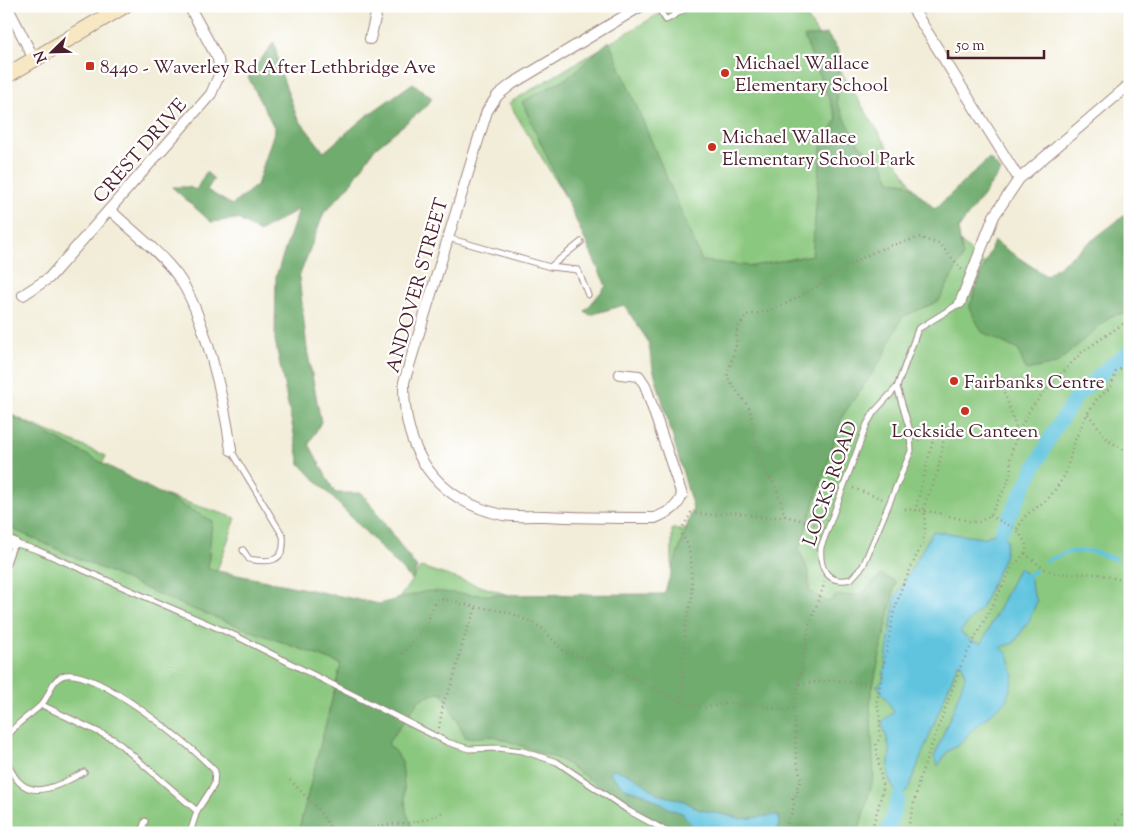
<svg xmlns="http://www.w3.org/2000/svg" width="1136" height="839" viewBox="0 0 1136 839" font-family="'Sorts Mill Goudy',serif">
<style>
.green{fill:#8bc87f;stroke:#6a7455}
.forest{fill:#70ac6e;stroke:#5d664c}
.water{fill:#61c4df;stroke:#567285}
.lines{fill:none;stroke-linecap:round;stroke-linejoin:round}
.stream{stroke:#61c4df;stroke-width:4}
.canal{stroke:#61c4df;stroke-width:14}
.service-casing{stroke:#9e8682;stroke-width:7}
.minor-casing{stroke:#9e8682;stroke-width:12}
.secondary-casing{stroke:#9e8682;stroke-width:17}
.path{stroke:#9e8682;stroke-width:2.5;stroke-dasharray:1 4;stroke-linecap:butt}
.service{stroke:#fff;stroke-width:5}
.minor{stroke:#fff;stroke-width:10}
.secondary{stroke:#f7e8c3;stroke-width:15}
.poi-dot{fill:#c8321e;stroke:#fff;stroke-width:2}
.labels{text-anchor:middle;stroke-width:4.5;stroke-linejoin:round;paint-order:stroke}
.poi-label{font-size:19px;fill:#4a1f2b;stroke:#fff;text-anchor:start}
.street-label{font-size:19px;fill:#4a1f2b;stroke:#fff}
</style>
<rect width="100%" height="100%" fill="#fff"/>
<filter id="ink" filterUnits="userSpaceOnUse"><feTurbulence type="fractalNoise" baseFrequency=".02" numOctaves="2"/><feDisplacementMap in="SourceGraphic" scale="10" xChannelSelector="R" yChannelSelector="G"/><feConvolveMatrix kernelMatrix="1 2 1 2 8 2 1 2 1" color-interpolation-filters="sRGB"/></filter>
<filter id="wash" filterUnits="userSpaceOnUse"><feTurbulence type="fractalNoise" baseFrequency=".0096" numOctaves="4" result="noise"/><feDisplacementMap in="SourceGraphic" scale="20" xChannelSelector="R" yChannelSelector="G"/><feGaussianBlur stdDeviation="1.12" result="paint"/><feColorMatrix in="noise" values="0 0 0 0 0 0 0 0 0 0 0 0 0 0 0 0 0 1.4 0 .05"/><feComposite in="paint" operator="in"/></filter>
<g filter="url(#wash)">
<rect width="100%" height="100%" fill="#f2edd8"/>
<path class="green" d="M672 6H800L929 213 1017 293 1130 236V833H6V413L106 456 97 474 236 518 214 579 376 631 421 567 533 603 672 602V529H710L664 361 509 103Z"/>
<path class="forest" d="M827 34 839 51 837 103 859 145 882 161 890 181 907 183 935 209 989 158 1001 171 958 229 963 256 939 301 902 317 882 359 843 415 799 550 809 573V591L828 602 836 596 860 595 881 575 896 582 870 700 874 776 858 833H777L779 816 743 819 697 809 684 801 655 793 631 775 611 773 614 779 628 790 645 794 670 809 682 813 693 827 714 833H685L633 809 561 760 494 736 466 738 442 692 420 699 388 743 402 761 406 811 414 833H298L341 664 187 607 10 528 6 535V412L212 521 208 569 379 604 427 591 480 595 664 594 693 508 653 368 648 341 624 305 590 315 585 311 606 286 522 102 570 76 609 41 702 261 752 266 812 255 821 148 837 119 804 37Z
M274 42 281 73 297 117 324 152 365 117 413 83 432 98 427 106 375 148 350 185 324 213 299 277 307 349 321 422 309 444 335 493H362L417 568 412 580 300 464 275 340 276 276 299 209 259 232 238 219 211 222 172 187H189L196 190 206 172 214 179 207 190 232 205 257 185 275 129 248 77Z
M1130 211V312L1111 316 1056 364 1026 370 1018 350 982 332 969 308 994 241 1046 276Z"/>
<path class="water" d="M933 531 982 538 1001 532 1007 540 1004 557 982 607 960 632 972 641 982 643 1019 567 1031 579 1032 590 1037 601 1029 621 1014 643 1001 647 1008 654 1014 676 1006 701 972 730 959 745 948 751 938 766 934 757 955 705 965 676 962 663H958L908 790 898 798 888 776 890 750 882 722 894 712 878 686 883 680 895 598Z
M614 769 633 776 658 794 684 801 697 809 743 819 778 815 779 824 777 833 705 831 693 827 682 813 670 809 645 794 625 788 611 775V770Z"/>
<g class="lines">
<path class="stream" d="M1046 561 1068 552 1090 551 1116 559
M1028 575 1034 571"/>
<path class="canal" d="M1001 532 1052 434 1076 397 1112 364 1130 351
M887 833 898 798"/>
</g>
</g>
<g filter="url(#ink)">
<g class="lines">
<g class="service-casing">
<path id="service" d="M657 6 666 20 690 6
M448 238 550 267 581 242
M550 267 578 270 588 295
M897 387 910 431 911 451 863 566 851 579C828 585 819 569 821 547L867 424 874 412 897 387 918 329 960 303
M231 450 283 536C286 563 269 563 249 559L243 550
M6 566 14 543 37 550 236 636 447 742 469 749 498 748 523 751 557 762 629 811 670 833
M42 705 115 740 197 811
M6 741C13 724 27 718 40 706 50 698 49 682 62 676 93 664 193 747 215 771L214 785 197 811 190 833
M6 757C20 806 51 790 84 772
M141 833 145 821"/>
</g>
<g class="minor-casing">
<path id="minor" d="M7 6 34 59
M911 6 1019 179
M370 39 378 6
M110 210C132 231 159 251 177 275 204 311 225 404 231 450
M23 295 49 278 211 94 220 73 218 59 189 6
M960 303 994 216 1019 179 1130 84
M620 374 639 376 645 385 682 495C677 509 668 512 655 518 618 518 582 518 545 516 531 516 516 517 503 515 434 500 403 450 404 382L487 111 498 95 512 84 641 6
M6 540 14 543"/>
</g>
<g class="secondary-casing">
<path id="secondary" d="M6 76 124 6"/>
</g>
<path class="path" d="M997 380C1003 385 1014 422 1018 433
M1088 414 1109 441 1130 453
M918 440 951 425
M853 488 883 499
M905 509 934 512 972 522H979L990 516 1007 484 1011 472 1010 456 1018 433 1029 411 1045 391 1082 352 1130 319
M915 511 935 432
M785 516 775 485 767 475 754 437 750 409 727 377 736 345 737 329 747 315C794 310 828 274 870 254 885 246 904 242 921 237L925 240 940 244 962 270
M990 516 1017 529
M1017 529 1026 515 1048 499 1057 487 1065 475 1075 440 1087 414 1097 399 1111 387 1116 372 1130 362
M1025 553C1054 581 1060 572 1096 574 1108 575 1118 581 1130 581
M403 654 427 625 430 613 438 599 455 601 461 604 508 612 533 623 543 629 564 652 599 661 682 702 702 708 728 703 758 705 780 710 794 709
M799 684 834 680 879 686
M682 702 685 627 692 597 691 561 688 545 680 532 691 513 715 515 733 512 767 518 785 516 822 526
M439 728 444 700 452 684 464 638 477 606
M290 780 317 808 334 833
M359 833C387 819 412 829 443 812
M784 833 794 806 793 799 798 794 797 788 801 780 796 755 794 709 809 626 825 582
M871 833 883 790 876 744 880 738V721L877 701 894 611 902 587 922 544 925 533 924 506 938 471 946 427
M907 833 920 777 962 663 1012 568 1025 553 1027 546 1017 529
M1111 833 1130 802"/>
<use href="#service" class="service"/>
<use href="#minor" class="minor"/>
<use href="#secondary" class="secondary"/>
</g>
</g>
<g class="poi-dot">
<rect x="85" y="61" width="10" height="10" rx="2.5"/>
<circle cx="725" cy="73" r="5"/>
<circle cx="712" cy="147" r="5"/>
<circle cx="954" cy="381" r="5"/>
<circle cx="965" cy="411" r="5"/>
</g>
<g class="labels">
<g class="poi-label">
<text x="735" y="69">Michael Wallace<tspan x="735" dy="22">Elementary School</tspan></text>
<text x="100" y="73">8440 - Waverley Rd After Lethbridge Ave</text>
<text x="722" y="143">Michael Wallace<tspan x="722" dy="22">Elementary School Park</tspan></text>
<text x="964" y="388">Fairbanks Centre</text>
<text x="965" y="437" text-anchor="middle">Lockside Canteen</text>
</g>
<g class="street-label">
<text transform="translate(139 150) rotate(-49)" y="7">CREST DRIVE</text>
<text transform="translate(416 285) rotate(-74)" y="7">ANDOVER STREET</text>
<text transform="translate(829 483) rotate(-71)" y="7">LOCKS ROAD</text>
</g>
</g>
<rect width="1136" height="839" fill="none" stroke="#fff" stroke-width="25"/>
<g transform="translate(52 52) rotate(247)" stroke="#ffffff" stroke-width="4" paint-order="stroke">
<path d="M0-4L9 19L0 12L-9 19Z" fill="#4a1f2b"/>
<text y="-8" font-size="14" font-weight="bold" text-anchor="middle" fill="#4a1f2b">N</text>
</g>
<path d="M948 50v8h96v-8" fill="none" stroke="#4a1f2b" stroke-width="2.5"/>
<text x="956" y="50" font-size="15" fill="#4a1f2b" stroke="#ffffff" stroke-width="4" paint-order="stroke">50 m</text>
</svg>
